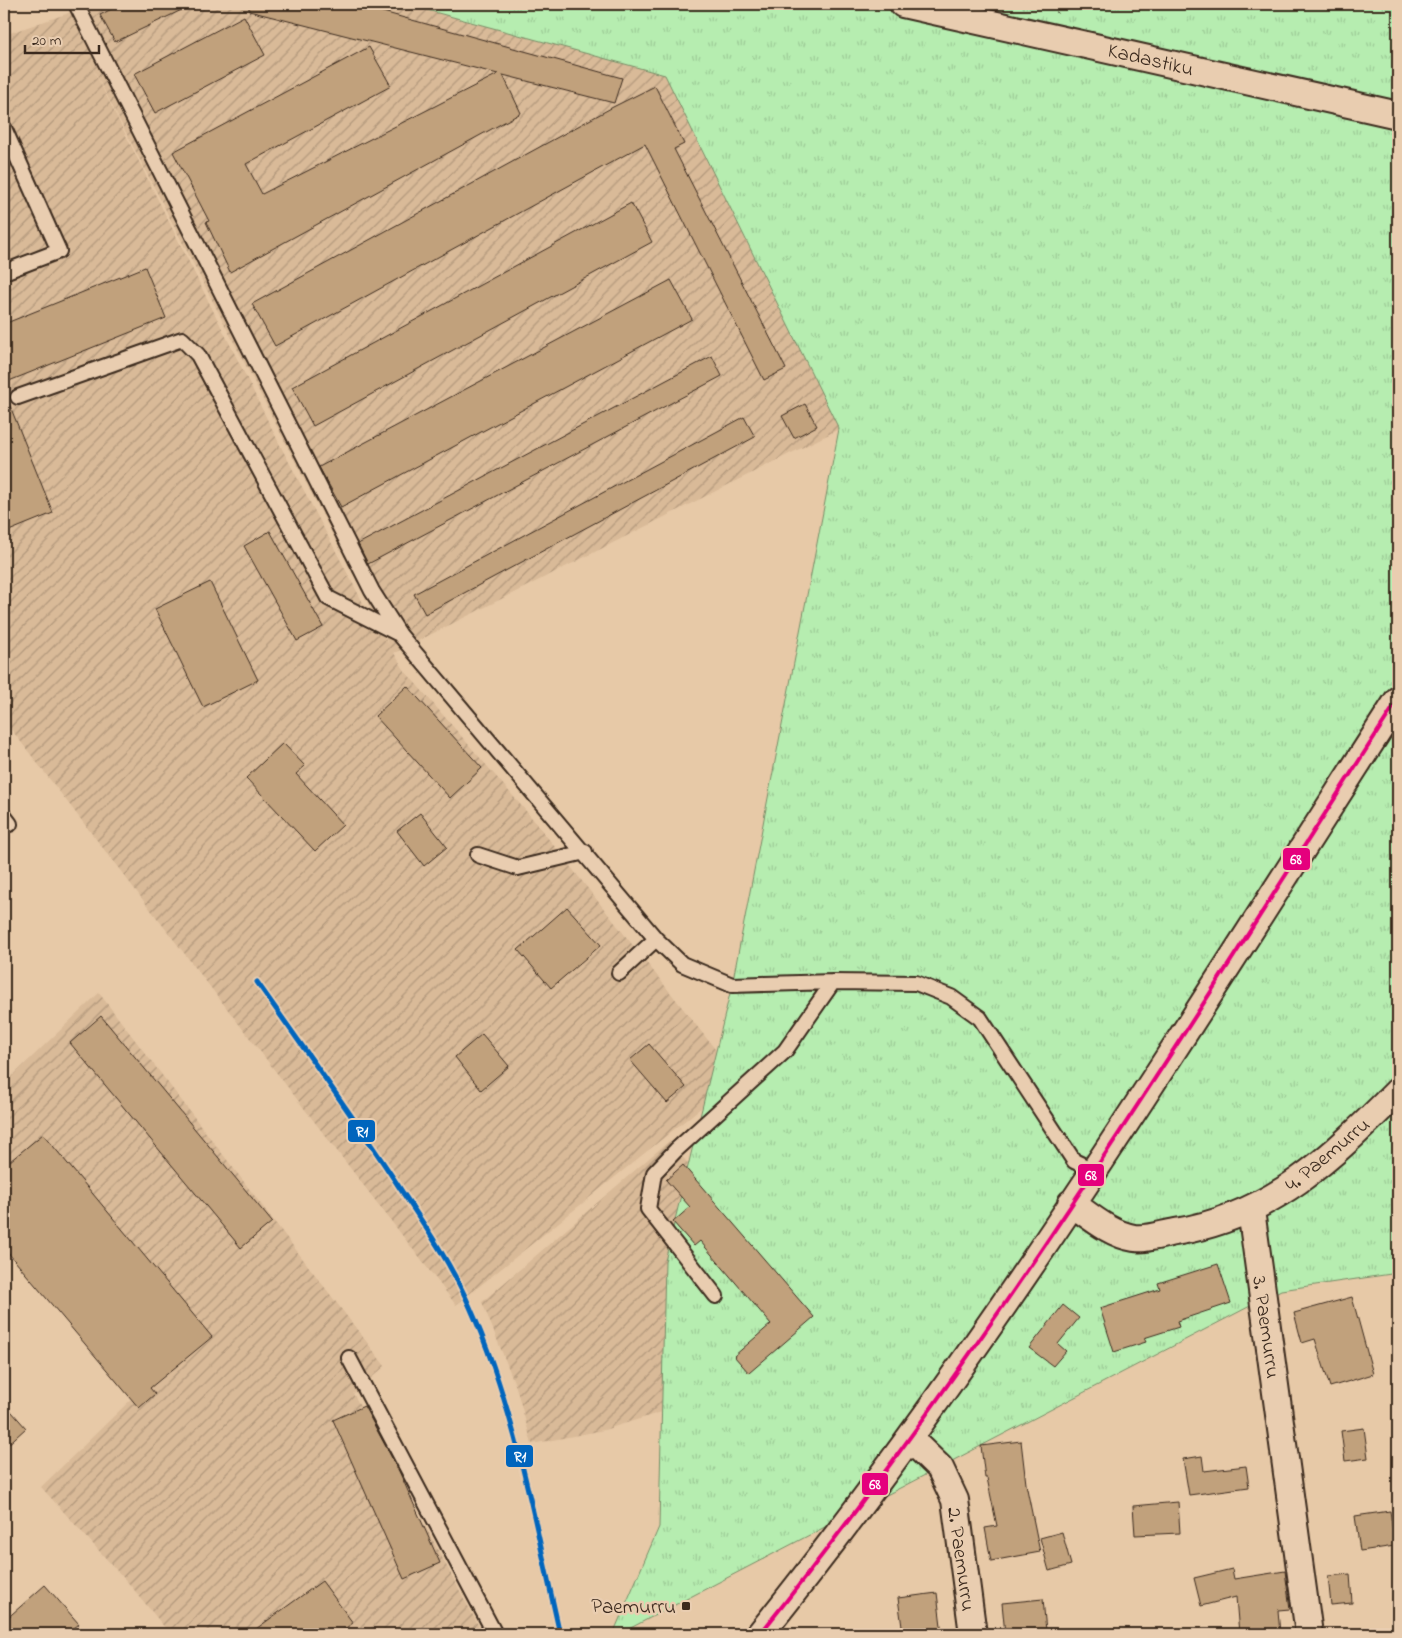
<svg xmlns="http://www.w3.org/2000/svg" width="1402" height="1638" viewBox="0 0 1402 1638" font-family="'Indie Flower',sans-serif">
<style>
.industrial{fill:url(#industrial-furrows);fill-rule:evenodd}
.grass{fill:url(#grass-tufts);stroke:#788c67}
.building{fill:#c1a17c;stroke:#3b2a1e}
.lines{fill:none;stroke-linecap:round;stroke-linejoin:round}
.lane-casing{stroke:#3b2a1e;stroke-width:18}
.street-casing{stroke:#3b2a1e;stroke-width:30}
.path{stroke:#3b2a1e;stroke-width:3;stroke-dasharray:1 4;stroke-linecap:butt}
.lane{stroke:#e9cdb0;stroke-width:14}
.street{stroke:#e9cdb0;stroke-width:26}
.bus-1-casing{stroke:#e9cdb0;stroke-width:8}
.bus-1{stroke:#e5007d;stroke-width:4}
.rail-1-casing{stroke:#e9cdb0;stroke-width:9}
.rail-1{stroke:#0065bd;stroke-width:5}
.poi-dot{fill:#3b2a1e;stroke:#e9cdb0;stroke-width:2}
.labels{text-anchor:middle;stroke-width:5;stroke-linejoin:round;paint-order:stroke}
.street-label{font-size:21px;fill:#3b2a1e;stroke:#e9cdb0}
.poi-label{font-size:21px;fill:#3b2a1e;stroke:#e9cdb0;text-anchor:end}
.line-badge{stroke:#e9cdb0;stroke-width:2}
.badge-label{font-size:14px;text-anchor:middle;font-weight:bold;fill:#fff}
</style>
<defs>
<pattern id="industrial-furrows" width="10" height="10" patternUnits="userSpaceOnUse" patternTransform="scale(1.25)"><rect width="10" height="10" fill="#d9ba98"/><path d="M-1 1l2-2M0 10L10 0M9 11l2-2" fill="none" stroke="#b1977b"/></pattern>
<pattern id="grass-tufts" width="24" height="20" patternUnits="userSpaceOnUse" patternTransform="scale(1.25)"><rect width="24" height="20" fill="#b6edb0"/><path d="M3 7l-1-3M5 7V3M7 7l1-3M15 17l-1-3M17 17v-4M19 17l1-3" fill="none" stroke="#9dcb97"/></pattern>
</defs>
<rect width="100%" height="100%" fill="#e7c9a7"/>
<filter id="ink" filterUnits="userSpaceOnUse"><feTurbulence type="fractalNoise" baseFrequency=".02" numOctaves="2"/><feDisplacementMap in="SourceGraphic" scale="10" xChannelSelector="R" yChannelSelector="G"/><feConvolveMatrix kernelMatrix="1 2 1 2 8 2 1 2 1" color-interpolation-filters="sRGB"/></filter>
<g filter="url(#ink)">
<path class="industrial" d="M83 4H405L665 75 839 429 394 653 405 671 532 818 738 1078 456 1305 4 720V35L66 14ZM84 51 390 646 371 618 280 445Z
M99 993 385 1366 353 1394 366 1415 483 1634H170L131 1586 41 1487 150 1381 4 1204V1084Z
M669 1141 820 1320 729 1391 604 1430 532 1444 516 1387 482 1302Z"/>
<path class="grass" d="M405 4H1398V1273L1281 1290 619 1634H613L659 1527 665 1261 732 985 839 429 665 75Z"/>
<path class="building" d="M121 4H194L115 42 100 15Z
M249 4H354L622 78 614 103 503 75 521 113 230 272 206 222 209 221 173 152 369 47 391 86 246 164 262 194 498 74 249 11Z
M244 16 265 55 155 113 134 74Z
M655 86 684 144 674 149 786 369 764 380 645 144 275 346 252 304 613 107Z
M631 203 652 242 313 426 292 387Z
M145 267 166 318 4 383V324Z
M671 280 692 319 341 507 319 467Z
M712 356 722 376 368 564 358 544Z
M4 391 53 513 4 533Z
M805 404 817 426 794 438 782 416Z
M744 417 755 437 425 614 414 594Z
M270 531 323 627 297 641 244 546Z
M210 582 258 680 203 707 155 609Z
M407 686 482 768 450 798 375 716Z
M283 743 305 766 296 774 343 825 315 851 246 778Z
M420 813 447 847 424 866 397 831Z
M567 907 601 945 551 988 518 950Z
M101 1016 272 1222 241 1248 70 1043Z
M482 1034 509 1066 481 1090 455 1057Z
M649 1044 686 1087 667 1103 630 1060Z
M43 1134 212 1337 150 1388 155 1394 139 1408 4 1248V1166Z
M683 1165 814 1317 749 1373 734 1356 771 1324 700 1241 694 1246 673 1222 690 1207 666 1180Z
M1218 1264 1231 1303 1177 1321 1179 1327 1144 1338 1146 1342 1114 1352 1100 1308 1160 1289 1158 1283Z
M1352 1297 1373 1374 1330 1387 1315 1339 1302 1343 1294 1313Z
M1063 1305 1079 1318 1058 1344 1066 1351 1053 1366 1029 1348Z
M4 1403 26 1428 4 1448Z
M364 1406 399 1471 440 1563 404 1579 333 1420Z
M1364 1428 1368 1458 1345 1461 1341 1431Z
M1021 1441 1026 1484 1040 1552 991 1561 985 1528 997 1526 987 1478H985L981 1446Z
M1202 1456 1204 1471 1246 1466 1249 1487 1189 1495 1183 1459Z
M1178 1502 1180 1533 1135 1535 1133 1506Z
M1390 1511 1395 1546 1360 1551 1355 1516Z
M1062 1532 1071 1565 1049 1571 1040 1538Z
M1232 1569 1234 1579 1285 1571 1290 1609 1278 1610 1280 1634H1239L1236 1597 1201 1606 1194 1578Z
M1350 1574 1352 1603 1331 1605 1328 1576Z
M322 1581 353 1623 337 1634H249Z
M45 1585 79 1624 67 1634H4V1621Z
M937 1593 942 1634H903L898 1598Z
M1043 1599 1046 1631 1005 1634 1002 1603Z"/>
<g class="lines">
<g class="lane-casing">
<path id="lane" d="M76 4 372 591 400 635 656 939 682 964 732 985 833 982 916 983 951 997 980 1018 1074 1161 1093 1170
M4 128 59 251 4 272
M18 397 182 339 198 355 328 598 397 633
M4 816 10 824
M478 855 518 868 585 852
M619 973 656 939
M716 1296 648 1209 654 1173 676 1150 785 1051 833 982
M349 1358 495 1634"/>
</g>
<g class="street-casing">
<path id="street" d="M903 4 1398 115
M1071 1203C1090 1216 1110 1234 1134 1238 1146 1240 1163 1234 1175 1232 1273 1216 1331 1158 1398 1091
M1251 1210 1309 1634
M910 1439 940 1468 955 1500 973 1634
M760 1634C996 1341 1194 1016 1398 700"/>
</g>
<path class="path" d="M1057 13 1064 4"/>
<use href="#lane" class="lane"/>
<use href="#street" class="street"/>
<g class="bus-1-casing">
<path id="bus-1" d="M760 1634C996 1341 1194 1016 1398 700"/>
</g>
<use href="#bus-1" class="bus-1"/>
<g class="rail-1-casing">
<path id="rail-1" d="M257 982C306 1052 357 1121 403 1193 428 1230 452 1266 470 1307 516 1410 535 1525 560 1634"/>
</g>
<use href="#rail-1" class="rail-1"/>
</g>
</g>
<rect class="poi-dot" x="681" y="1601" width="10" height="10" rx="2.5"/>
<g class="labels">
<g class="street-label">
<text transform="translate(1151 59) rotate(13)" y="7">Kadastiku</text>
<text transform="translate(1327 1154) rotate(-40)" y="7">4. Paemurru</text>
<text transform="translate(1267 1327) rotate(82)" y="7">3. Paemurru</text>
<text transform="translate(962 1559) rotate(82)" y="7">2. Paemurru</text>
</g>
<g class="poi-label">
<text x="676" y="1613">Paemurru</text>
</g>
</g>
<g class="line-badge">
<rect x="1282" y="847" width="29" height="24" rx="5" fill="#e5007d"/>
<rect x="347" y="1119" width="29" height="24" rx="5" fill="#0065bd"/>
<rect x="1077" y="1163" width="28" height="24" rx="5" fill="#e5007d"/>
<rect x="505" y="1444" width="29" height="24" rx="5" fill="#0065bd"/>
<rect x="861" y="1472" width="28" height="24" rx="5" fill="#e5007d"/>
</g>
<g class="badge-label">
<text x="1296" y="864">68</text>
<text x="362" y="1136">R1</text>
<text x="1091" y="1180">68</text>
<text x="520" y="1461">R1</text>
<text x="875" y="1489">68</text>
</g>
<rect width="1402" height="1638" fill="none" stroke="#e9cdb0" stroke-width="20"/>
<rect x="10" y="10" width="1382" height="1618" fill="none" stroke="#3b2a1e" stroke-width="2" filter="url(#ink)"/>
<path d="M25 45v8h74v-8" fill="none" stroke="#3b2a1e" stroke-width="2.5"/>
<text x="32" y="45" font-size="15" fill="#3b2a1e" stroke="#e9cdb0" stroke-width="4" paint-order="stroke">20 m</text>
</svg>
